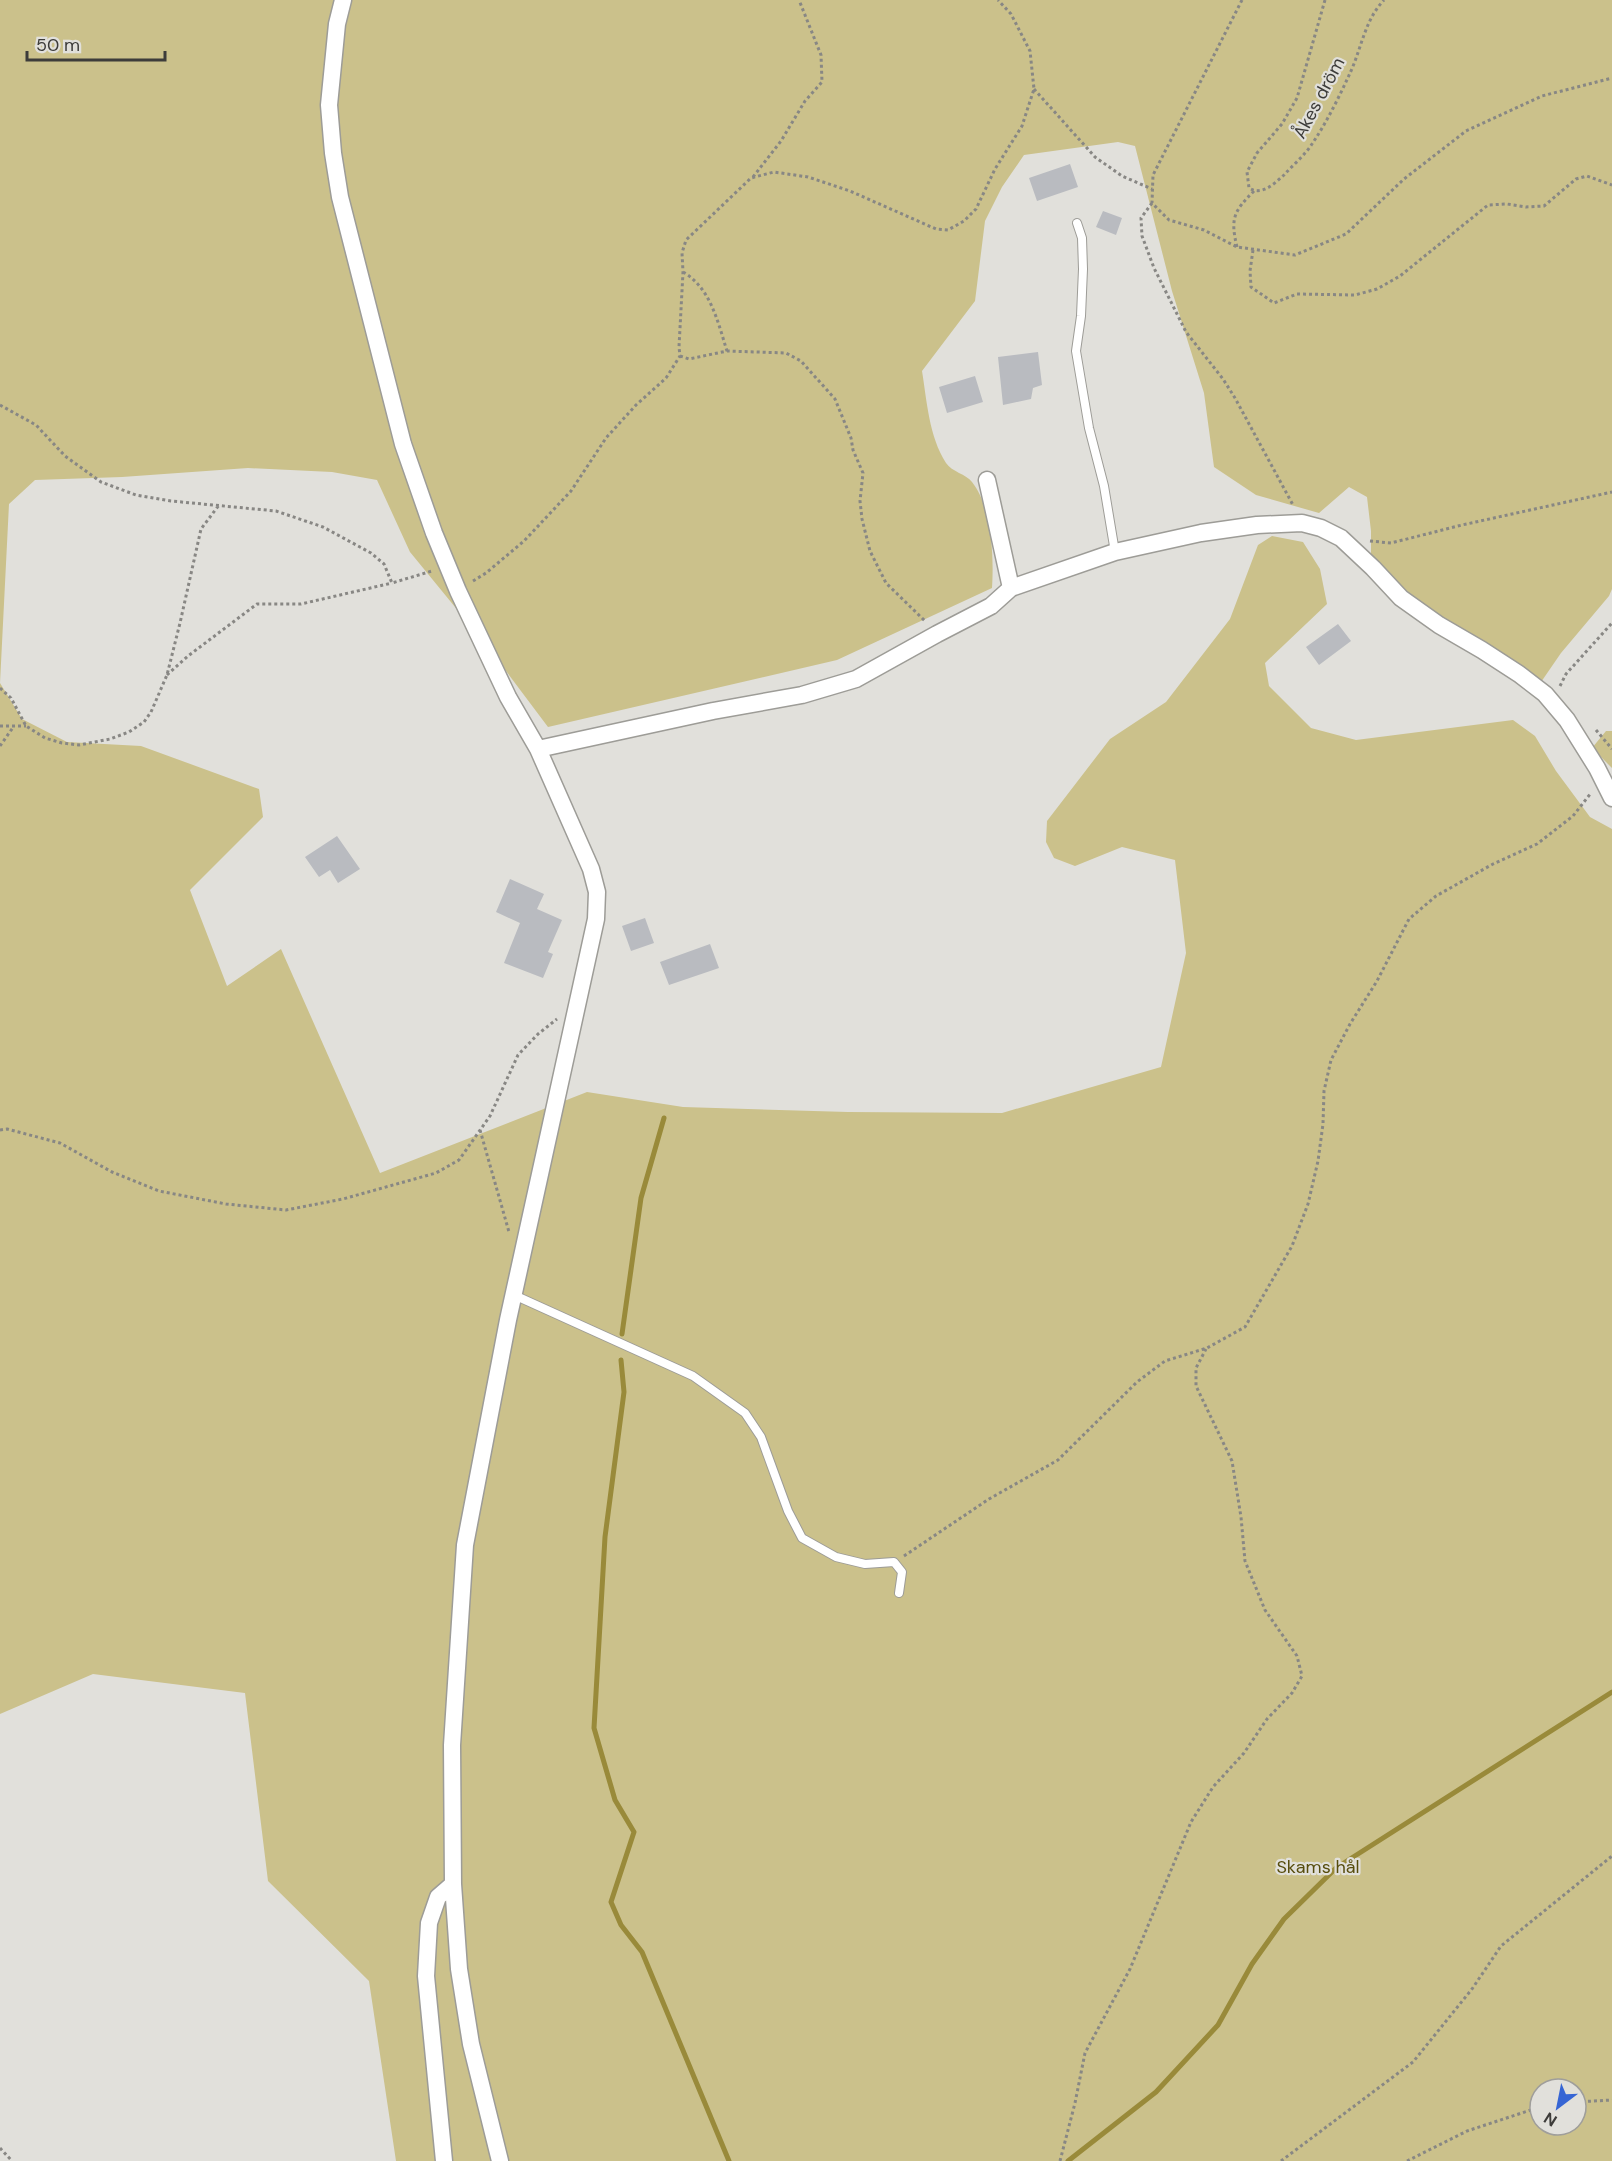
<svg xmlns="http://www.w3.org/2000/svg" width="1612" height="2161" viewBox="0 0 1612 2161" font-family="'DM Sans',sans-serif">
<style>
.green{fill:#cbc18b;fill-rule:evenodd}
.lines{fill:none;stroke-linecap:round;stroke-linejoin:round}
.stream{stroke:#998a3a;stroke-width:5}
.building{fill:#b9bbc0}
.service-casing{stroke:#9d9c97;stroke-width:10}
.minor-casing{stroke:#9d9c97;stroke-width:19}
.path{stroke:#888784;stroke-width:3;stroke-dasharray:3 3;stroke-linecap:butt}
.service{stroke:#fff;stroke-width:8}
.minor{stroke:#fff;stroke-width:16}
.labels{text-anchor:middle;stroke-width:4.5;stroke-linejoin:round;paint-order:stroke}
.street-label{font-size:18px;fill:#3d3c3a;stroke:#e1e0db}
.park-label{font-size:18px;fill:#564c0c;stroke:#e1e0db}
</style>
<rect width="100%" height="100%" fill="#e1e0db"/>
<path class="green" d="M0 0H1612V589L1609 596 1561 653 1539 685 1450 629 1371 564V531L1367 497 1349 487 1319 513 1256 495 1214 467 1204 393 1172 291 1135 146 1118 142 1024 155 1002 187 985 221 975 301 922 371C927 402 929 436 946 463 952 472 966 474 972 482 992 507 994 557 992 588L837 660 548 727 491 651 410 552 377 480 332 472 248 468 122 477 35 480 9 504 0 683 22 719 67 742 141 746 259 789 263 817 190 890 227 986 281 949 380 1173 587 1092 683 1107 848 1112 1002 1113 1161 1067 1186 953 1175 860 1122 847 1075 866 1054 858 1046 842 1047 821 1110 739 1166 702 1230 619 1258 545 1272 536 1303 542 1320 569 1327 604 1265 663 1269 686 1311 728 1356 740 1513 720 1535 736 1556 771 1590 817 1612 829V2161H396L369 1981 268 1881 245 1693 93 1674 0 1714ZM1540 2089H1576V2125H1540Z
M1606 731H1612V768L1592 748Z"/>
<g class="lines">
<path class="stream" d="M622 1334 641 1198 664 1118
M621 1360 624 1392 605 1537 594 1728 615 1800 634 1832 611 1902 621 1925 642 1952 729 2161
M1068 2161 1156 2092 1218 2025 1252 1964 1284 1919 1336 1868 1612 1692"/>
</g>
<path class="building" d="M1070 164 1078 187 1037 201 1029 178Z
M1103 211 1122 218 1116 235 1096 227Z
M1038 352 1042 385 1033 388 1031 399 1003 405 998 357Z
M975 376 983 402 947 413 939 387Z
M1338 624 1351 641 1319 665 1306 647Z
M337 836 360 869 338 883 330 870 319 877 305 857Z
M510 879 544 894 537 909 562 920 548 952 553 954 543 978 504 963 520 923 496 912Z
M645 918 654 943 631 951 622 926Z
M710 944 719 968 669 985 660 962Z"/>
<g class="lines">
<g class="service-casing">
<path id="service" d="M1077 223 1082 238 1083 269 1081 316 1076 351 1089 428 1104 486 1115 552
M514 1295 693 1376 745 1413 761 1437 788 1511 802 1538 836 1557 865 1564 894 1562 902 1572 899 1593"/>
</g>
<g class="minor-casing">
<path id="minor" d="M343 0 337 24 329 105 333 153 340 197 403 444 434 533 458 591 508 697 538 749 591 869 597 892 596 919 508 1320 465 1545 452 1745 453 1884 459 1969 471 2044 500 2161
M987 480 1011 588
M538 749 713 711 802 695 856 679 937 634 991 606 1011 588 1115 552 1201 533 1257 525 1302 523 1321 528 1341 538 1373 568 1401 598 1439 625 1482 650 1519 674 1545 694 1567 720 1597 768 1612 798
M444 2161 426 1976 429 1923 438 1897 453 1884"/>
</g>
<path class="path" d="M1242 0 1153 175 1152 203 1169 220 1204 230 1237 247 1295 255 1346 234 1404 179 1466 131 1542 96 1612 78
M1325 0 1297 98 1282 124 1257 153 1247 172 1249 188C1262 196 1274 184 1284 175 1293 165 1305 155 1312 144 1327 122 1340 95 1351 71 1362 46 1365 20 1384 0
M1034 89 1095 157 1122 176 1152 189
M753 177 781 141 805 101 822 82 821 55 799 0
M1152 203 1141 218 1142 236 1154 268 1186 332 1223 379 1235 398 1293 505
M1237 247C1230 218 1234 211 1254 191
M1253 250 1250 271 1251 287 1274 303 1297 294 1355 295 1377 289 1400 276 1488 205 1507 204 1526 207 1544 206 1576 179 1587 176 1612 185
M683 272C711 288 718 323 727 351
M680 356 689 359 727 351 786 353 801 361 835 399 851 438 853 450 863 473 860 501 862 519 870 551 886 583 925 621
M0 405 36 425 65 456 101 482 136 495 171 501 276 511 323 527 371 553 384 564 392 583 432 571
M1370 541 1391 543 1462 525 1612 492
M473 581 486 573 524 541 571 491 606 438 636 405 666 378 680 356 679 347 683 272 682 253 686 240 751 178 774 172 808 177 850 191 936 229 948 230 964 221 976 209 995 169 1022 126 1034 89 1030 51 1011 14 998 0
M167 675 188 656 257 604H301L392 583
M1560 686 1566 674 1612 623
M0 688 11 698 26 726 45 738 62 743 79 745 110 739 129 732 144 722 151 712 167 675 180 623 201 529 219 505
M0 726H26
M1596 730 1612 749
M0 746 14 726
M0 1130 7 1129 60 1143 112 1172 159 1191 226 1204 286 1210 343 1199 436 1173 459 1160 490 1116 518 1055 538 1034 557 1019
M480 1130 509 1232
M904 1556 989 1499 1058 1460 1137 1382 1165 1361 1207 1348 1245 1327 1292 1246 1308 1204 1318 1161 1323 1124 1324 1091 1331 1060 1350 1024 1377 981 1409 919 1436 896 1493 864 1537 844 1573 816 1591 793
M1576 2102 1612 2100
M0 2148 12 2161
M1060 2161 1075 2103 1085 2053 1130 1969 1191 1822 1213 1787 1244 1753 1267 1719 1292 1693 1302 1676 1297 1656 1265 1610 1245 1561 1241 1517 1232 1461 1196 1386V1368L1206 1349
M1281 2161 1413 2062 1472 1989 1501 1946 1612 1856
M1407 2161 1467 2131 1540 2107"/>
<use href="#service" class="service"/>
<use href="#minor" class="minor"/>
</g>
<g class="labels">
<g class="street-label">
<text transform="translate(1319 98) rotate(-62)" y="6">Åkes dröm</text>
</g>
<g class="park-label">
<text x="1318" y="1873">Skams hål</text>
</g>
</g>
<g transform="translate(1558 2107) rotate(212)"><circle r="28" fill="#e1e0db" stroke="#9f9e9b" stroke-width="1.5"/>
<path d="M0-4.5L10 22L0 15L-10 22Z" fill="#3665d4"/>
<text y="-9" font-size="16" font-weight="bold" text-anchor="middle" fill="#3d3c3a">N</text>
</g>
<path d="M27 51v9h138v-9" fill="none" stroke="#3d3c3a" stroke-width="3"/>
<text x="36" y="51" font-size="18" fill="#3d3c3a" stroke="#e1e0db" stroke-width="4.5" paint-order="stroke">50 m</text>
</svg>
